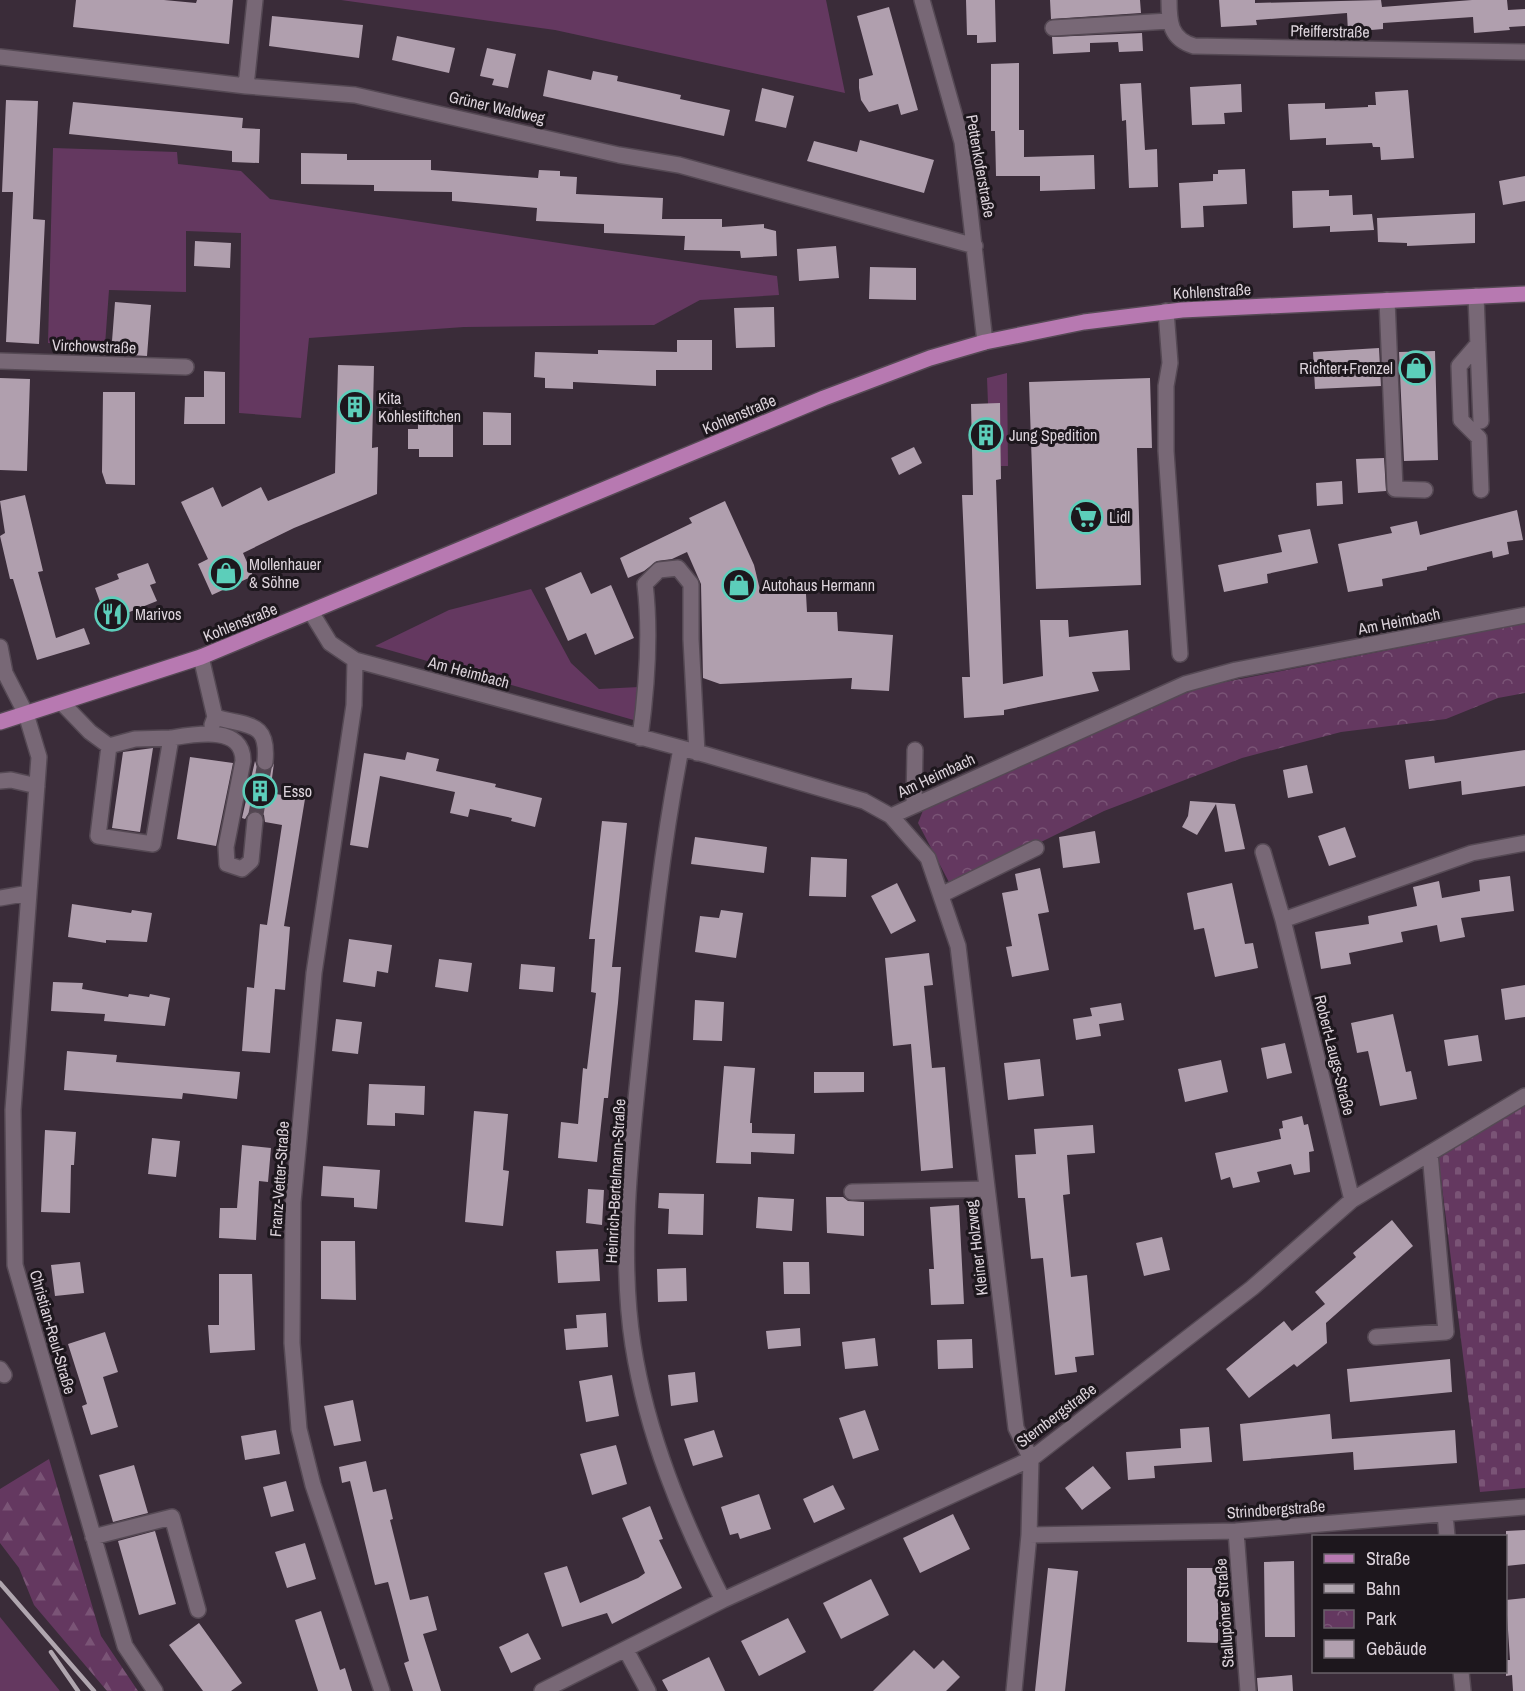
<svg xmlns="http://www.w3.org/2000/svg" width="1525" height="1691" viewBox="0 0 1525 1691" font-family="'Archivo Narrow',sans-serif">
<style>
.green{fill:#643860}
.forest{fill:url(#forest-firs)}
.cemetery{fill:url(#cemetery-stones)}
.park{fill:url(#park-crowns)}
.building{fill:#b09fae}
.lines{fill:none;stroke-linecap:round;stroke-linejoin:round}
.minor-tunnel{stroke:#524551;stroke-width:15;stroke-dasharray:15 8;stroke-linecap:butt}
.minor-casing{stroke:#554954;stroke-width:18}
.major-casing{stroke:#554954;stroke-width:18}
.minor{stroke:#786876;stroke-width:15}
.major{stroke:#b779b1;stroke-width:15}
.rail{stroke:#b0a6af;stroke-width:4.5}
.labels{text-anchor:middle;stroke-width:6;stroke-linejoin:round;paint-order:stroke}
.street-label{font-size:16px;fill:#dcd3db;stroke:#1d171d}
.poi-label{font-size:16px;fill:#dcd3db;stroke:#1d171d;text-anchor:start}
</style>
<defs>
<pattern id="forest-firs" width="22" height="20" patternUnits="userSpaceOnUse" patternTransform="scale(1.5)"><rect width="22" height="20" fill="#643860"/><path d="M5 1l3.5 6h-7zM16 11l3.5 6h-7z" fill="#7a5476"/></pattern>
<pattern id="cemetery-stones" width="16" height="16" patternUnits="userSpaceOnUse" patternTransform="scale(1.5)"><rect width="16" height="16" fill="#643860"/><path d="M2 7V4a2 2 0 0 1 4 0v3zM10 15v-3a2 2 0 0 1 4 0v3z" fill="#7a5476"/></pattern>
<pattern id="park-crowns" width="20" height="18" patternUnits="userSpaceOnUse" patternTransform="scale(1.5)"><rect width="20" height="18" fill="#643860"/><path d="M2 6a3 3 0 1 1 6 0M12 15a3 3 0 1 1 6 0" fill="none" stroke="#7a5476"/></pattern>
</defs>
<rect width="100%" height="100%" fill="#3a2c39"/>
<path class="green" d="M341 0H826L845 93 555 30Z
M53 148 177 152 178 164 241 171 270 199 777 276 779 295 700 300 654 325 464 327 309 338 301 418 239 413 241 233 186 231V292L109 290 105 345 48 343Z
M1007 373 1008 466H1001L1000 404H988L987 378Z
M531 589 571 663 599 689 639 687 637 721 375 646 449 610Z
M0 1617 60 1691H0Z"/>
<path class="forest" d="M49 1459 101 1636 138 1691H107L34 1605 19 1568 0 1543V1489Z"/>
<path class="cemetery" d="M1525 1104V1488L1480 1492 1438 1155Z"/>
<path class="park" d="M1525 623V693L1498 698 1446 719 1341 732 1242 758 1104 811 951 886 918 823 924 808 1168 699 1210 685Z"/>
<path class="building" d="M76 0H164L196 3 197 0H233L229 44 73 27Z
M966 0H995L996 42 977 43V35H967Z
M1050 0H1140L1141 13 1051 19Z
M1219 0H1255V3L1381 0 1382 7 1472 0H1507L1508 10 1525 9V26L1509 27 1510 30 1474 33 1473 17 1383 23V29L1348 32 1347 13 1256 20 1257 25 1221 27Z
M889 7 918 110 901 115 898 104 869 112 861 100 859 88V79L873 75 857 16Z
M272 16 363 25 359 58 269 46Z
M1142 33 1143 51 1119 52 1118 42 1090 43V52L1053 54 1052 37Z
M397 36 455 48 449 73 392 60Z
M487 48 516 54 508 88 492 85 494 79 480 76Z
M1019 63V130H1024V157L1094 155 1095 189 1040 191V176H996L995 131H991V64Z
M548 70 591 80 593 71 618 76 617 81 681 95 680 99 730 110 724 136 543 96Z
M1141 83 1145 150 1157 149 1158 187 1129 188 1126 120 1122 121 1120 84Z
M1241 84 1242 112 1224 113 1225 124 1192 125 1190 87Z
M762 88 794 96 786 128 755 121Z
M1408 90 1414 158 1381 160 1380 147H1373L1372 143 1326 145V138L1290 140 1288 104 1325 103V109L1368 107V105H1376L1375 92Z
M6 100 38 101 33 219 45 220 39 344 6 342 13 192H2Z
M73 102 243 118 242 128 260 129 259 163 232 162V151L69 134Z
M860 140 934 160 924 193 807 161 814 141 857 152Z
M301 153 347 154V160H431V170L538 178 539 170 560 171V176L577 177 576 194 663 198 662 219H722V227L764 224V228L776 231 777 256 741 258 740 251 684 250 685 236 604 233V224L536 221 537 208 452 201V192L374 191V185L301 184Z
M1245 169 1247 204 1203 206 1204 227 1181 228 1179 183 1213 181V174H1218V170Z
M1525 176V201L1503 205 1499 181Z
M1329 190V196L1352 195 1353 215 1372 214 1374 230 1330 232V226L1293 228 1292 191Z
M1475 213V243L1407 246V243L1378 242 1377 218Z
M195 241 231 243 230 268 194 266Z
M836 246 839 278 799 281 797 249Z
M870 267 916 268V300L869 299Z
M115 302 151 305 147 356 111 354Z
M774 307 775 347 736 348 734 308Z
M677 340H712V370H656V386L573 382V389L545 388V378L534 377 535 352 598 354V350L677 352Z
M1379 348 1381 386 1315 389 1313 352Z
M1435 351 1438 460 1404 461 1399 352Z
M338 365 374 366 372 448 378 447 377 494 294 528 243 553 253 576 212 595 198 564 208 559 181 502 213 487 222 507 261 487 268 501 335 473Z
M204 371 225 372V424H184L185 397H204Z
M0 378 30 379 27 471 0 470Z
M1150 378 1152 448H1137L1141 585 1036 589 1029 382Z
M103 392H135V485L106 484 102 472Z
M1000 403 1001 479 996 480 1003 684 1043 676 1040 620H1068L1069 637 1128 630 1130 670 1092 672 1099 691 1004 710V715L964 718 962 677H970L962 495H973L971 404Z
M483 412 511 413V445H483Z
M418 424H453V457H419V449H408V429H418Z
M914 447 922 463 899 475 891 458Z
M1384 458 1386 491 1358 493 1356 459Z
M1342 481 1343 504 1317 506 1316 483Z
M25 495 43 571 38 572 56 638 84 628 90 644 37 660 13 579H10L0 536 5 533 0 501Z
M725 501 754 565 761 594H806L807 612H837L838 631 893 635 889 691 851 689 852 678 720 684 703 678 701 584 687 552 672 559 657 561 644 571 628 578 620 558 692 523 689 518Z
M1517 510 1523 540 1507 542 1509 554 1493 558 1492 551 1427 567V570L1382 579 1383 586 1348 592 1338 544 1392 533 1390 527 1417 521 1420 535Z
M1310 529 1318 563 1267 574 1268 583 1224 592 1218 565 1282 552 1278 535Z
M148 563 156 583 150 585 157 601 107 621 95 588 119 579 117 574Z
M581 572 591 594 611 585 634 638 595 655 586 633 568 641 545 588Z
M153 748 140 832 112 828 123 752Z
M1525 750V786L1462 795 1461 781 1409 789 1405 760 1434 756 1435 763Z
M407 752 439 759 436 771 496 784 495 787 542 798 535 827 511 821 512 818 470 809 468 817 450 813 455 792 380 776 368 848 350 845 364 753 405 760Z
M190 757 233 763 216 846 177 839Z
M255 761 257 767 264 772 270 770 274 763 270 793 305 799 284 926 290 927 285 990 275 989 270 1053 242 1051 247 987 254 988 260 924 267 925 282 825 265 822 264 815 257 810 250 811 245 819 242 818Z
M1307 765 1313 793 1288 798 1283 770Z
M1190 801 1235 804 1245 849 1225 852 1216 804 1197 835 1182 827 1188 816Z
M602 821 627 823 612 967H621L618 1003 608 1098H604L597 1162 558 1158 561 1122 578 1124 583 1068 587 1069 596 993 591 992 595 939H589Z
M1345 827 1356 857 1329 866 1318 836Z
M1095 831 1100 863 1063 868 1059 837Z
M695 837 767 847 764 873 691 864Z
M811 857 847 859 846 897 809 896Z
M1040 868 1049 912 1038 914 1049 970 1012 977 1006 947 1012 946 1002 893 1018 890 1015 874Z
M1510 876 1514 911 1461 918 1465 937 1440 942 1437 925 1401 932 1403 942 1349 953 1351 964 1321 969 1315 932 1369 924 1368 916 1417 906 1413 887 1439 881 1442 898 1480 891 1479 880Z
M897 883 916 921 891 934 871 896Z
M1232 883 1245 944 1253 943 1258 968 1215 977 1204 928 1194 930 1187 893Z
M72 904 131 913 132 910 152 913 147 942 106 940V943L68 937Z
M721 910 743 913 736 958 695 952 700 916 719 918Z
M349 939 392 945 388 973 377 971 375 987 343 982Z
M929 953 933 985 924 986 932 1068 945 1067 953 1168 921 1171 911 1044 893 1046 885 958Z
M439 959 472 963 468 992 435 987Z
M521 964 555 967 553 992 519 989Z
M53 982 83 983 82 989 128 997 129 994 149 997 150 994 170 998 165 1026 104 1021 105 1014 51 1011Z
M1525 985V1017L1505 1020 1501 989Z
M695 1000 724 1002 722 1041 693 1040Z
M1121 1003 1124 1020 1099 1024 1101 1036 1076 1040 1073 1019 1092 1016 1090 1008Z
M1393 1014 1406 1072 1411 1071 1417 1099 1380 1106 1368 1051 1357 1053 1351 1023Z
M336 1019 362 1022 358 1054 332 1051Z
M1478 1035 1482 1061 1448 1066 1444 1040Z
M1285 1043 1292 1073 1267 1079 1261 1048Z
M67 1051 117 1055 116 1062 240 1072 237 1099 183 1093 182 1099 64 1090Z
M1040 1059 1044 1096 1008 1100 1004 1063Z
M1221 1060 1228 1092 1185 1102 1178 1069Z
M724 1066 755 1068 750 1123H752V1133L795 1134 794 1154 751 1152V1164L716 1163Z
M814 1072H864V1092L814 1093Z
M369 1084 425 1086 424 1115 395 1113V1126L367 1125Z
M474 1111 508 1114 503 1170 509 1171 503 1226 465 1222Z
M1302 1116 1304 1125 1308 1124 1314 1151 1309 1152 1310 1172 1294 1175 1291 1164 1257 1172 1260 1182 1233 1188 1230 1177 1221 1180 1215 1153 1281 1139 1279 1129 1283 1128 1282 1121Z
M1093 1125 1095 1153 1067 1155 1070 1194 1063 1195 1071 1277 1087 1275 1094 1355 1075 1357 1077 1372 1055 1375 1043 1258 1031 1259 1025 1198H1018L1015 1155 1036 1154 1034 1129Z
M45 1130 76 1132 74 1165H71L70 1213 41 1212Z
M152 1138 180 1141 176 1177 148 1174Z
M242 1145 271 1148 268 1182 259 1181 256 1240 219 1238 220 1208H237Z
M323 1166 380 1170 377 1209 354 1207V1198L321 1196Z
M588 1189 604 1190 602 1225 586 1223Z
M659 1193 704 1194 703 1235 668 1234 669 1209 658 1208Z
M758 1197 794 1199 792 1231 756 1228Z
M826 1197H843L848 1201 864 1202V1236L827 1233Z
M959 1205 964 1304 931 1305 929 1269H934L930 1207Z
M1392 1220 1413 1246 1326 1323 1327 1343 1297 1367 1294 1364 1249 1398 1226 1369 1284 1321 1292 1331 1325 1304 1315 1292 1356 1257 1353 1253Z
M1162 1237 1170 1270 1144 1276 1136 1243Z
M321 1241H355L356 1300 321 1299Z
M598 1249 600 1281 558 1283 556 1251Z
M80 1262 84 1293 55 1296 51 1265Z
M783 1262H809L810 1294H784Z
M686 1268 687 1301 658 1302 657 1269Z
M219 1274H252L255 1350 210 1353 208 1325H219Z
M606 1313 608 1347 566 1350 564 1329 577 1328 576 1315Z
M800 1328 801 1346 768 1349 766 1331Z
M105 1332 118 1372 103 1377 118 1427 91 1435 82 1406 87 1404 68 1344Z
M875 1338 878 1366 845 1369 842 1342Z
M972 1339 973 1368 938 1369 937 1340Z
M1450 1359 1452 1392 1350 1402 1347 1369Z
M695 1372 698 1402 671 1406 668 1375Z
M612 1375 619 1416 586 1422 579 1381Z
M353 1400 361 1441 334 1446 324 1406Z
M865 1410 879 1450 853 1459 839 1418Z
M1330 1414 1332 1439 1455 1430 1457 1463 1354 1470 1353 1452 1243 1461 1240 1424Z
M1209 1427 1212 1462 1154 1466 1155 1478 1128 1480 1126 1452 1181 1448 1180 1429Z
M276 1430 280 1454 245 1460 241 1436Z
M714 1430 723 1457 693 1466 684 1439Z
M616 1445 627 1484 592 1495 580 1454Z
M366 1461 373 1492 386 1489 393 1519 390 1520 410 1600 428 1596 437 1630 423 1634 441 1691H413L404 1663 409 1661 388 1582 375 1585 350 1481 342 1483 339 1467Z
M134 1465 148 1513 113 1522 99 1475Z
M1093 1466 1111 1488 1082 1510 1065 1488Z
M286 1481 294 1511 271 1517 263 1487Z
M833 1485 845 1509 814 1523 803 1499Z
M759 1494 771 1529 740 1539 738 1533 730 1535 721 1507Z
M650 1506 663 1539 659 1540 682 1588 612 1624 607 1613 562 1627 544 1573 567 1566 580 1603 638 1578 645 1573 622 1518Z
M953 1514 970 1549 920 1573 903 1538Z
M1525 1530V1564L1506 1566V1531Z
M155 1531 176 1604 139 1615 118 1541Z
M305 1543 316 1579 287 1588 275 1552Z
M1294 1561 1295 1637H1265L1264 1562Z
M1048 1568 1078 1571 1065 1691H1035Z
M1187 1568H1218V1643L1187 1642Z
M871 1579 889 1615 841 1639 823 1603Z
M1525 1598V1691H1513L1512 1675 1506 1676V1660H1510L1506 1600Z
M321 1611 340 1670 345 1668 352 1691H318L295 1620Z
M788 1618 806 1652 759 1676 741 1641Z
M199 1623 242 1683 231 1691H203L169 1645Z
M528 1633 541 1659 511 1673 499 1647Z
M914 1650 934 1669 943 1660 960 1677 946 1691H873Z
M709 1657 725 1691H668L662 1680Z
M1292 1675 1293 1691H1258L1257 1678Z"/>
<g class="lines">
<path class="minor-tunnel" d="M255 820 265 762"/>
<g class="minor-casing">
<path id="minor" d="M922 0 962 142 985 342
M1169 0C1169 22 1170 39 1194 46L1525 52
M1053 28 1169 21
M0 57 246 86 355 95 619 155 679 165 975 246
M246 86 255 0
M1476 296 1481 421
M1387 300 1395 489 1425 490
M1166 311 1170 363 1166 386V451L1180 654
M1478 344 1459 366 1461 420 1479 438 1481 490
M0 361 186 367
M311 612 330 643 355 660 707 755 864 801 891 816 928 858 958 946 1016 1428 1031 1459 1029 1535 1014 1691
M0 647 5 673 26 714 39 757 13 1110 15 1265 125 1646 155 1691
M201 657 215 717 212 725
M355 660 354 705 314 973 299 1138 293 1202 292 1343 299 1429 313 1485 382 1691
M62 703 90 732 109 746
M215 717C248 727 269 720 265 762
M640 738C647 687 651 634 645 584L659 570 678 568 691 584V639L697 753
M109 746 98 836 153 844 171 738C196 734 243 725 243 761L226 847 227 864 242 869 251 861 255 820
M109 746 135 739 171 738
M681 749C662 845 652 943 642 1041 632 1137 618 1249 633 1345 647 1435 682 1519 723 1600
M0 781 11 780 37 786
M914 804 915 750
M891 816 1185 684 1236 670 1525 615
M1263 852 1283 920 1352 1200
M941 895 1036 848
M0 898 29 893
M1283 920 1472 853 1525 843
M852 1192 987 1189
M1376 1337 1446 1332 1430 1153
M0 1369 4 1375
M1445 1514 1447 1536
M1236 1531 1248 1691
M1029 1535 1236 1531 1525 1507
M93 1537 172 1517 198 1610
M626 1650 648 1691
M1461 1672 1463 1691
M542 1691 723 1600 1031 1459 1252 1288 1352 1200 1525 1096"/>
</g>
<g class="major-casing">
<path id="major" d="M0 722 201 657 824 398 930 358 985 342 1084 322 1182 310 1525 294"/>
</g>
<use href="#minor" class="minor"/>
<use href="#major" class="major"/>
<path class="rail" d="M0 1583 94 1691
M51 1652 78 1691"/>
</g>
<defs>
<g id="shop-ring" transform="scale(1.725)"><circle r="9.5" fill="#1d171d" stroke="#5cceba" stroke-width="1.5"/><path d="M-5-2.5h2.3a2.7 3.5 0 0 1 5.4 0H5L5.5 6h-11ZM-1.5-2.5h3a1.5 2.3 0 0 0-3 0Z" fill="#5cceba"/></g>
<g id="building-ring" transform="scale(1.725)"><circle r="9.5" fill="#1d171d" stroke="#5cceba" stroke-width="1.5"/><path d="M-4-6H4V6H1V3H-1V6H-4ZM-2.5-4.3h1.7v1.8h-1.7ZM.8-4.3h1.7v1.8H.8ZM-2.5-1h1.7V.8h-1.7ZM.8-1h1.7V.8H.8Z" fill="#5cceba"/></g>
<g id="supermarket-ring" transform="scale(1.725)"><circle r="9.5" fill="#1d171d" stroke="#5cceba" stroke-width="1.5"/><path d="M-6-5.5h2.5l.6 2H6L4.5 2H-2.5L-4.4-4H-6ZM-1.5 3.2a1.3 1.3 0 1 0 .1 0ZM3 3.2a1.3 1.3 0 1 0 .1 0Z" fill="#5cceba"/></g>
<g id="restaurant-ring" transform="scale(1.725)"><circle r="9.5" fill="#1d171d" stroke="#5cceba" stroke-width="1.5"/><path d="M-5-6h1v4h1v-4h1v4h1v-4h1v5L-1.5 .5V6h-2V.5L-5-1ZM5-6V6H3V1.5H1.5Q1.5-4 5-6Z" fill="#5cceba"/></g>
</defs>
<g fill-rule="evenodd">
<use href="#shop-ring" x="1416" y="368"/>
<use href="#building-ring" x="355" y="407"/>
<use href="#building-ring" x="986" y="435"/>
<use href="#supermarket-ring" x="1086" y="517"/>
<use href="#shop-ring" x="226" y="573"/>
<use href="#shop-ring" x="739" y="585"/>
<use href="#restaurant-ring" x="112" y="614"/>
<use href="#building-ring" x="260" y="791"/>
</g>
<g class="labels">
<g class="street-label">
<text transform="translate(1330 31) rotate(1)" y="6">Pfeifferstraße</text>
<text transform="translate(497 107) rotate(13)" y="6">Grüner Waldweg</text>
<text transform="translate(981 166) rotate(80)" y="6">Pettenkoferstraße</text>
<text transform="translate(1212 291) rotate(-3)" y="6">Kohlenstraße</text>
<text transform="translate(94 346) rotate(2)" y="6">Virchowstraße</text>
<text transform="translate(739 414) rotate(-23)" y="6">Kohlenstraße</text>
<text transform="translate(1399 621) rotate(-11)" y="6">Am Heimbach</text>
<text transform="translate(240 622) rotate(-22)" y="6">Kohlenstraße</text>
<text transform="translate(469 672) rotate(15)" y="6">Am Heimbach</text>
<text transform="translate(936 775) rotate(-25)" y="6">Am Heimbach</text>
<text transform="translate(1335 1055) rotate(76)" y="6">Robert-Laugs-Straße</text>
<text transform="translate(279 1179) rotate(-86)" y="6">Franz-Vetter-Straße</text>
<text transform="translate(615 1181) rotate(-87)" y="6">Heinrich-Bertelmann-Straße</text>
<text transform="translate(976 1248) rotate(-97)" y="6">Kleiner Holzweg</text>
<text transform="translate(53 1332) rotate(74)" y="6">Christian-Reul-Straße</text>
<text transform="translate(1056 1415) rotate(-37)" y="6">Sternbergstraße</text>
<text transform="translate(1276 1509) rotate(-4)" y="6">Strindbergstraße</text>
<text transform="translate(1224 1613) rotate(-94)" y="6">Stallupöner Straße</text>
</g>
<g class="poi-label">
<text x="1393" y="374" text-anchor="end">Richter+Frenzel</text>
<text x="378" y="404">Kita<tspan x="378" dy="18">Kohlestiftchen</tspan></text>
<text x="1009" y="441">Jung Spedition</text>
<text x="1109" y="523">Lidl</text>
<text x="249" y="570">Mollenhauer<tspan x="249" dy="18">&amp; Söhne</tspan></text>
<text x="762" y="591">Autohaus Hermann</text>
<text x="135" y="620">Marivos</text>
<text x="283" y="797">Esso</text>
</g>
</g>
<rect x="1312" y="1535" width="195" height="138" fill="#1d171d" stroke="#696269" stroke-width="1.5"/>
<rect x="1324" y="1554" width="30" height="9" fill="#b779b1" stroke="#696269" stroke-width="1.5"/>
<text x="1366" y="1565" font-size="18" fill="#dcd3db">Straße</text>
<rect x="1324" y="1584" width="30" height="9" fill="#b0a6af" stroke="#696269" stroke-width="1.5"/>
<text x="1366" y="1595" font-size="18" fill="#dcd3db">Bahn</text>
<rect x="1324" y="1610" width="30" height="18" fill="url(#park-crowns)" stroke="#696269" stroke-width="1.5"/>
<text x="1366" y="1625" font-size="18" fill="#dcd3db">Park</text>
<rect x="1324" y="1640" width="30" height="18" fill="#b09fae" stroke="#696269" stroke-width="1.5"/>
<text x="1366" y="1655" font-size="18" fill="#dcd3db">Gebäude</text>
</svg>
